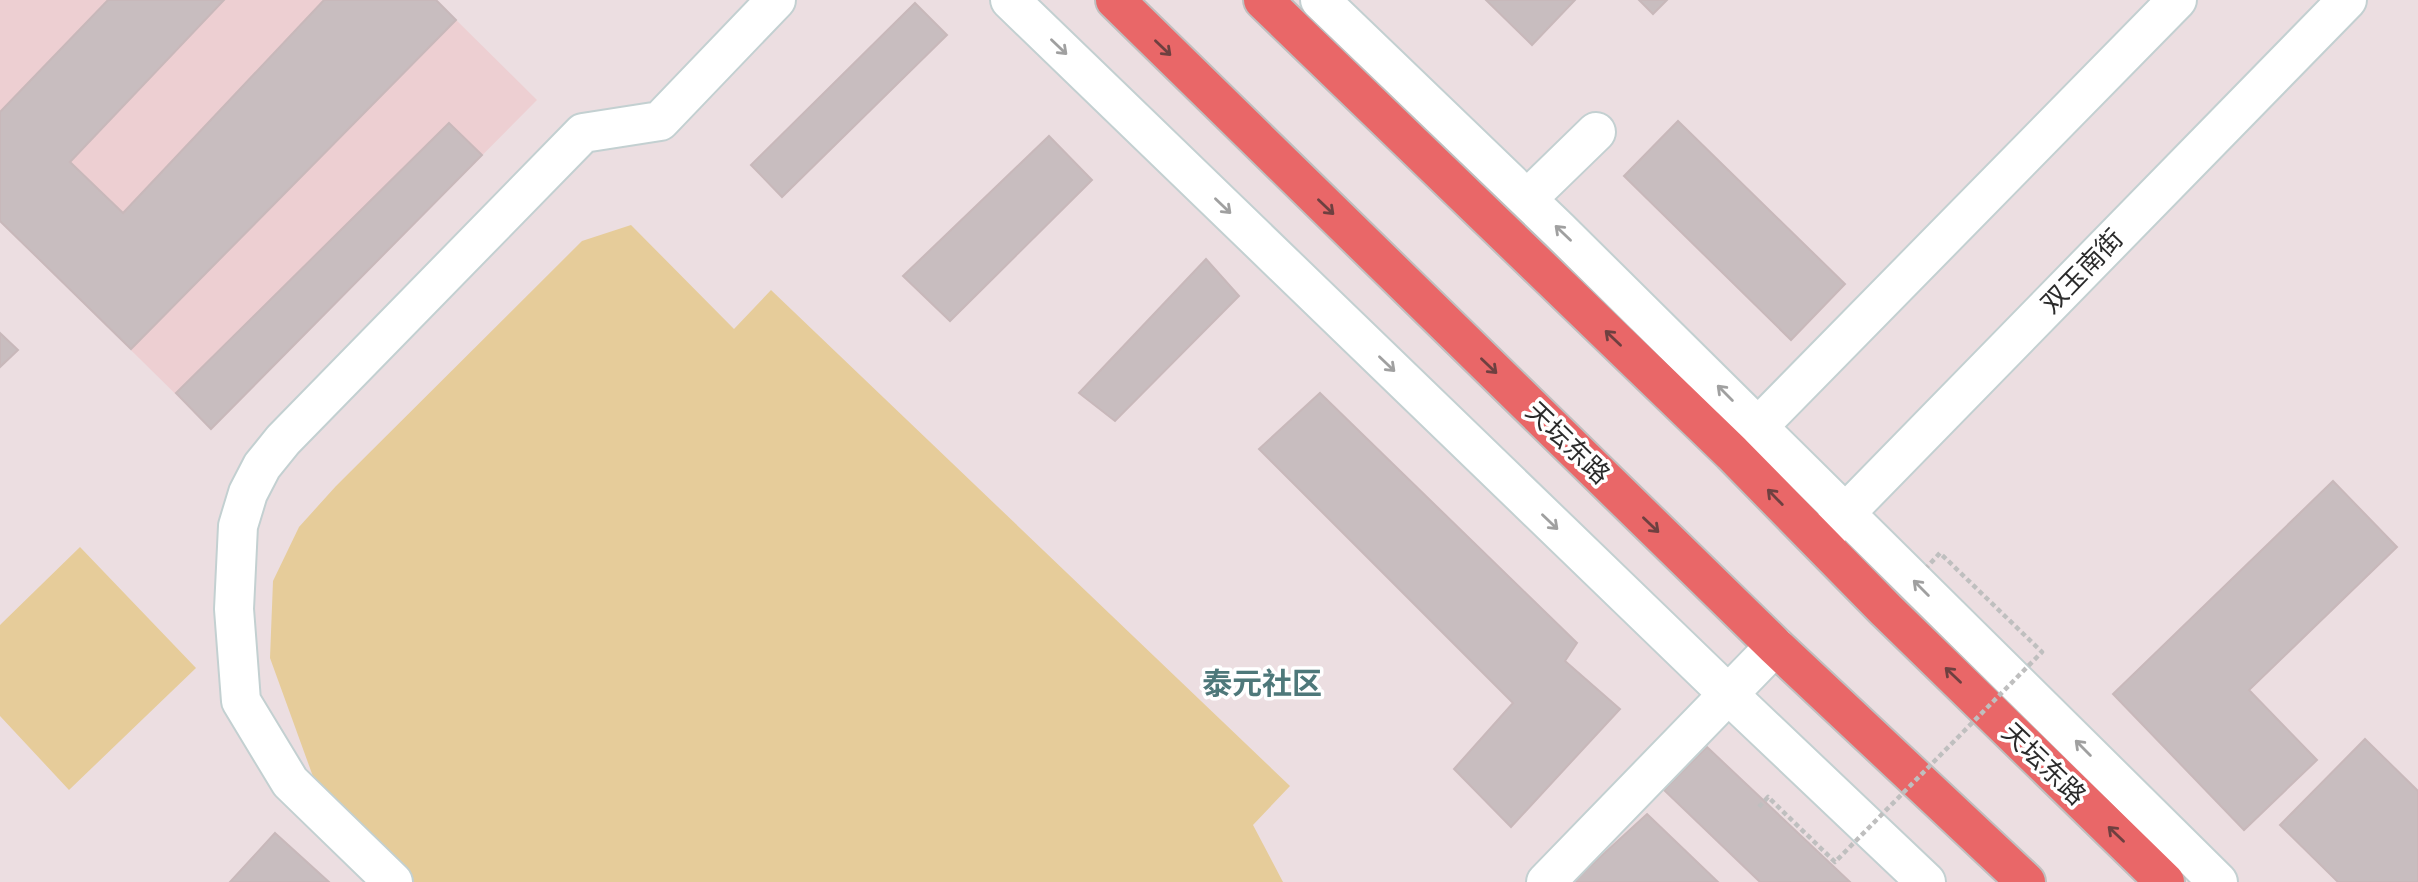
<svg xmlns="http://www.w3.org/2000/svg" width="2418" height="882" viewBox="0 0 2418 882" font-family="Signika,'Noto Sans SC',sans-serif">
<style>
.education{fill:#edcfd2}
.pitch{fill:#e6cc9a}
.building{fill:#c8bdbf;stroke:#c8b8ba;stroke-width:2}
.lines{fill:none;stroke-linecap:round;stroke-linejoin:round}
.minor-casing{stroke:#c3d0d1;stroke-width:42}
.major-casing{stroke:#bfbfbf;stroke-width:42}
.minor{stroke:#fff;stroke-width:38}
.major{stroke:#e96768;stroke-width:38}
.path-bridge{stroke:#bfbfbf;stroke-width:4.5;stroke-dasharray:5 3.5;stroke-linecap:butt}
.oneway{stroke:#a0a0a0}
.oneway2{stroke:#6e4040}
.labels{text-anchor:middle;stroke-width:7;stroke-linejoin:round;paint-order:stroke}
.street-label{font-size:26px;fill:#2b2b2b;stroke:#fff}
.quarter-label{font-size:30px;font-weight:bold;fill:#4e787a;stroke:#fff}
</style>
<rect width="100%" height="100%" fill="#ecdee1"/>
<path class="education" d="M0 0H436L537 100 211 429 0 221Z"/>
<path class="pitch" d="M631 225 734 329 771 290 1290 786 1253 825 1283 882H411L319 793 270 658 273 581 299 527 336 486 582 241Z
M80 547 196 668 69 790 0 716V625Z"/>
<path class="building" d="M108 0H224L70 162 123 213 324 0H436L456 20 131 349 0 221V112Z
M1486 0H1575L1532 45Z
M1639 0H1667L1653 14Z
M915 3 947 35 782 197 751 165Z
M1678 121 1845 284 1791 340 1624 176Z
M449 123 482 155 211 429 176 393Z
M1049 136 1092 180 950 321 903 276Z
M1206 259 1239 296 1115 421 1079 393Z
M0 333 18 350 0 367Z
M1320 393 1577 643 1565 661 1620 709 1511 827 1454 769 1513 703 1259 449Z
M2333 481 2397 547 2249 690 2317 760 2244 830 2113 694Z
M2365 739 2418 791V882H2338L2280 825Z
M1707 747 1850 882H1760L1664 790Z
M1647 814 1718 882H1573Z
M275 833 329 882H230Z"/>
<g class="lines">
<g class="minor-casing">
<path id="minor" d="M1010 0 1728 694 1926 882
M1320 0 1559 230 2218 882
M1527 199 1596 132
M1739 446 2177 0
M1829 530 2347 0
M393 882 290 782 241 701 234 609 238 526 248 493 262 466 283 440 583 133 660 121 776 0
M1546 882 1775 646"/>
</g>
<g class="major-casing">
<path id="major" d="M1115 0 1775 646 2026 882
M1263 0 1732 453 1886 610 2165 882"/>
</g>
<use href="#minor" class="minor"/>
<use href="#major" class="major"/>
<path class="path-bridge" d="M1759 807 1768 797 1835 862 2042 652 1940 553 1927 567"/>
</g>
<defs><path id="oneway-shaft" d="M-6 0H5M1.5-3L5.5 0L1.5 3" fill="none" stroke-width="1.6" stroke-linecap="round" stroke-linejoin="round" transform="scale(1.75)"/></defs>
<g class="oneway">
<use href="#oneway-shaft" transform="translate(1059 47) rotate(44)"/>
<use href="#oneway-shaft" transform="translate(1223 206) rotate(44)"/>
<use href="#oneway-shaft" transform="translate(1563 233) rotate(-136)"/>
<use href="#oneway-shaft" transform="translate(1387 364) rotate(44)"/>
<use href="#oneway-shaft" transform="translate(1725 393) rotate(-135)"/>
<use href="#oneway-shaft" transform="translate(1550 522) rotate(44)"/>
<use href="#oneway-shaft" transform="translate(1921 588) rotate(-135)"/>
<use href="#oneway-shaft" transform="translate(2083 748) rotate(-135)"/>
</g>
<g class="oneway2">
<use href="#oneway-shaft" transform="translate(1163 48) rotate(44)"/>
<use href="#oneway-shaft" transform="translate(1326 207) rotate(44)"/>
<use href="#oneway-shaft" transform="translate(1613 338) rotate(-136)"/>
<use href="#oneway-shaft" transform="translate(1489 366) rotate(44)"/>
<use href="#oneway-shaft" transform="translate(1775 497) rotate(-134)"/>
<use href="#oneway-shaft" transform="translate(1651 525) rotate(44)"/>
<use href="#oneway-shaft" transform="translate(1953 675) rotate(-136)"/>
<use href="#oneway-shaft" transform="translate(2116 834) rotate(-136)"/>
</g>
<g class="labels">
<g class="street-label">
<text transform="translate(2082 271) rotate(-46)" y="9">双玉南街</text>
<text transform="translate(1568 443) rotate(44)" y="9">天坛东路</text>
<text transform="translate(2044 764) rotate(44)" y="9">天坛东路</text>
</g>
<g class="quarter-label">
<text x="1262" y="694">泰元社区</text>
</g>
</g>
</svg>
